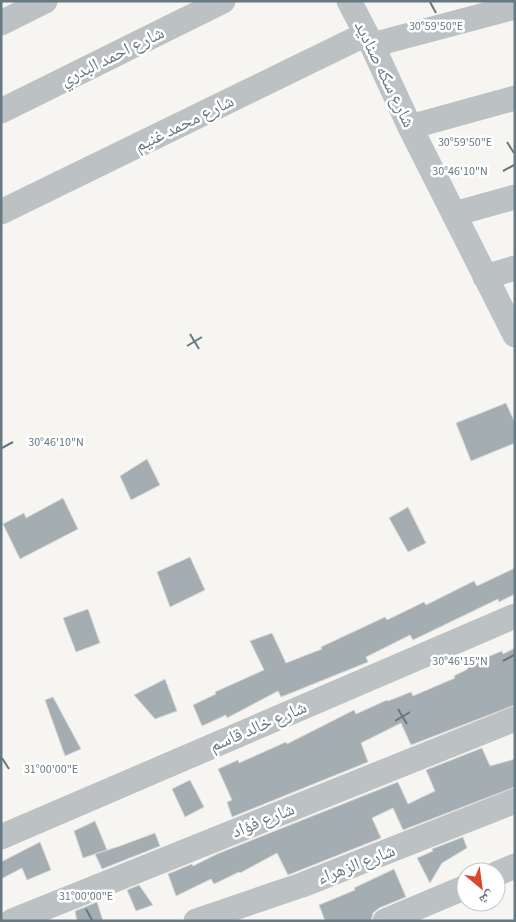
<svg xmlns="http://www.w3.org/2000/svg" width="516" height="922" viewBox="0 0 516 922" font-family="'Source Sans 3','Noto Naskh Arabic',sans-serif">
<style>
.building{fill:#a4adb2;stroke:#d7d7d5}
.lines{fill:none;stroke-linecap:round;stroke-linejoin:round}
.minor{stroke:#bcc1c4;stroke-width:25}
.ticks{fill:none;stroke:#667882;stroke-width:2}
.labels{text-anchor:middle;stroke-width:5;stroke-linejoin:round;paint-order:stroke}
.street-label{font-size:18px;fill:#667882;stroke:#fff}
.ticks-label{font-size:12px;text-anchor:middle;fill:#667882;stroke:#fff;stroke-width:5;stroke-linejoin:round;paint-order:stroke}
</style>
<rect width="100%" height="100%" fill="#f6f5f2"/>
<path class="building" d="M506 403 515 423V443L471 461 456 423Z
M147 459 160 485 131 500 120 476Z
M63 498 78 529 20 559 3 524 24 513 26 518Z
M408 507 426 543 408 552 389 518Z
M190 557 205 590 170 607 157 572Z
M515 568V594L499 602 498 599 413 640 410 635 366 657 368 662 281 697 278 691 227 718 226 715 202 726 193 705 216 694 215 692 264 670 250 641 272 633 286 663 322 649 321 647 385 617 387 620 424 602 426 605 474 581 477 586Z
M88 609 100 643 76 652 63 618Z
M515 648V705L411 745 401 723 361 743 368 762 232 817 227 802 232 800 218 769 238 760 239 763 286 742 287 744 354 710 356 714 387 700 388 701 411 692 413 696 455 678 454 676 468 669 467 668 485 659V658L502 651 503 654Z
M165 679 177 711 155 719 134 695Z
M53 697 81 749 65 756 45 700Z
M482 748 490 766 515 759V787L403 830 393 808 372 818 381 838 288 875 277 853 240 873 239 872 214 884 211 879 176 896 168 874 192 864 193 866 217 854 398 782 408 804 435 791 426 770Z
M190 780 204 807 185 817 172 789Z
M95 821 107 850 83 858 74 831Z
M155 833 160 846 102 869 95 854 120 846Z
M463 837 467 848 442 863 430 883 417 858 433 851 432 849Z
M40 842 51 870 27 880 22 868 1 879V862Z
M394 869 406 897 379 908 373 913 371 921H325L319 905 355 890 354 888Z
M139 885 153 905 136 911 127 890Z
M97 902 103 921H77L75 911Z"/>
<g class="lines">
<path class="minor" d="M349 1 372 45 410 127 515 335
M1 23 45 1
M372 45 515 7
M1 111 223 1
M410 127 515 98
M1 212 366 34
M454 214 515 197
M485 277 515 268
M1 837 515 616
M496 874 515 866
M12 921 515 719
M196 921 302 885 515 801
M385 921 466 887"/>
</g>
<path class="ticks" d="M430 2 436 13M507 142 514 153M503 171 514 165M190 334 199 349M187 346 202 337M2 448 13 442M503 661 514 655M398 709 407 724M395 721 410 712M2 758 9 769M86 909 92 920"/>
<g class="labels">
<g class="street-label">
<text transform="translate(112 56) rotate(-26)" y="6">شارع احمد البدري</text>
<text transform="translate(385 74) rotate(64)" y="6">شارع سكه صناديد</text>
<text transform="translate(184 123) rotate(-26)" y="6">شارع محمد غنيم</text>
<text transform="translate(258 726) rotate(-23)" y="6">شارع خالد قاسم</text>
<text transform="translate(263 820) rotate(-22)" y="6">شارع فؤاد</text>
<text transform="translate(356 864) rotate(-21)" y="6">شارع الزهراء</text>
</g>
</g>
<g class="ticks-label">
<text x="436" y="30">30°59'50"E</text>
<text x="465" y="146">30°59'50"E</text>
<text x="460" y="175">30°46'10"N</text>
<text x="56" y="446">30°46'10"N</text>
<text x="460" y="665">30°46'15"N</text>
<text x="51" y="773">31°00'00"E</text>
<text x="86" y="900">31°00'00"E</text>
</g>
<rect width="516" height="922" fill="none" stroke="#667882" stroke-width="5"/>
<g transform="translate(481 887) rotate(151)"><circle r="24" fill="#ffffff" stroke="#c2c9cd"/>
<path d="M0-4L9 19L0 12L-9 19Z" fill="#db462d"/>
<text y="-8" font-size="14" font-weight="bold" text-anchor="middle" fill="#667882">ش</text>
</g>
</svg>
